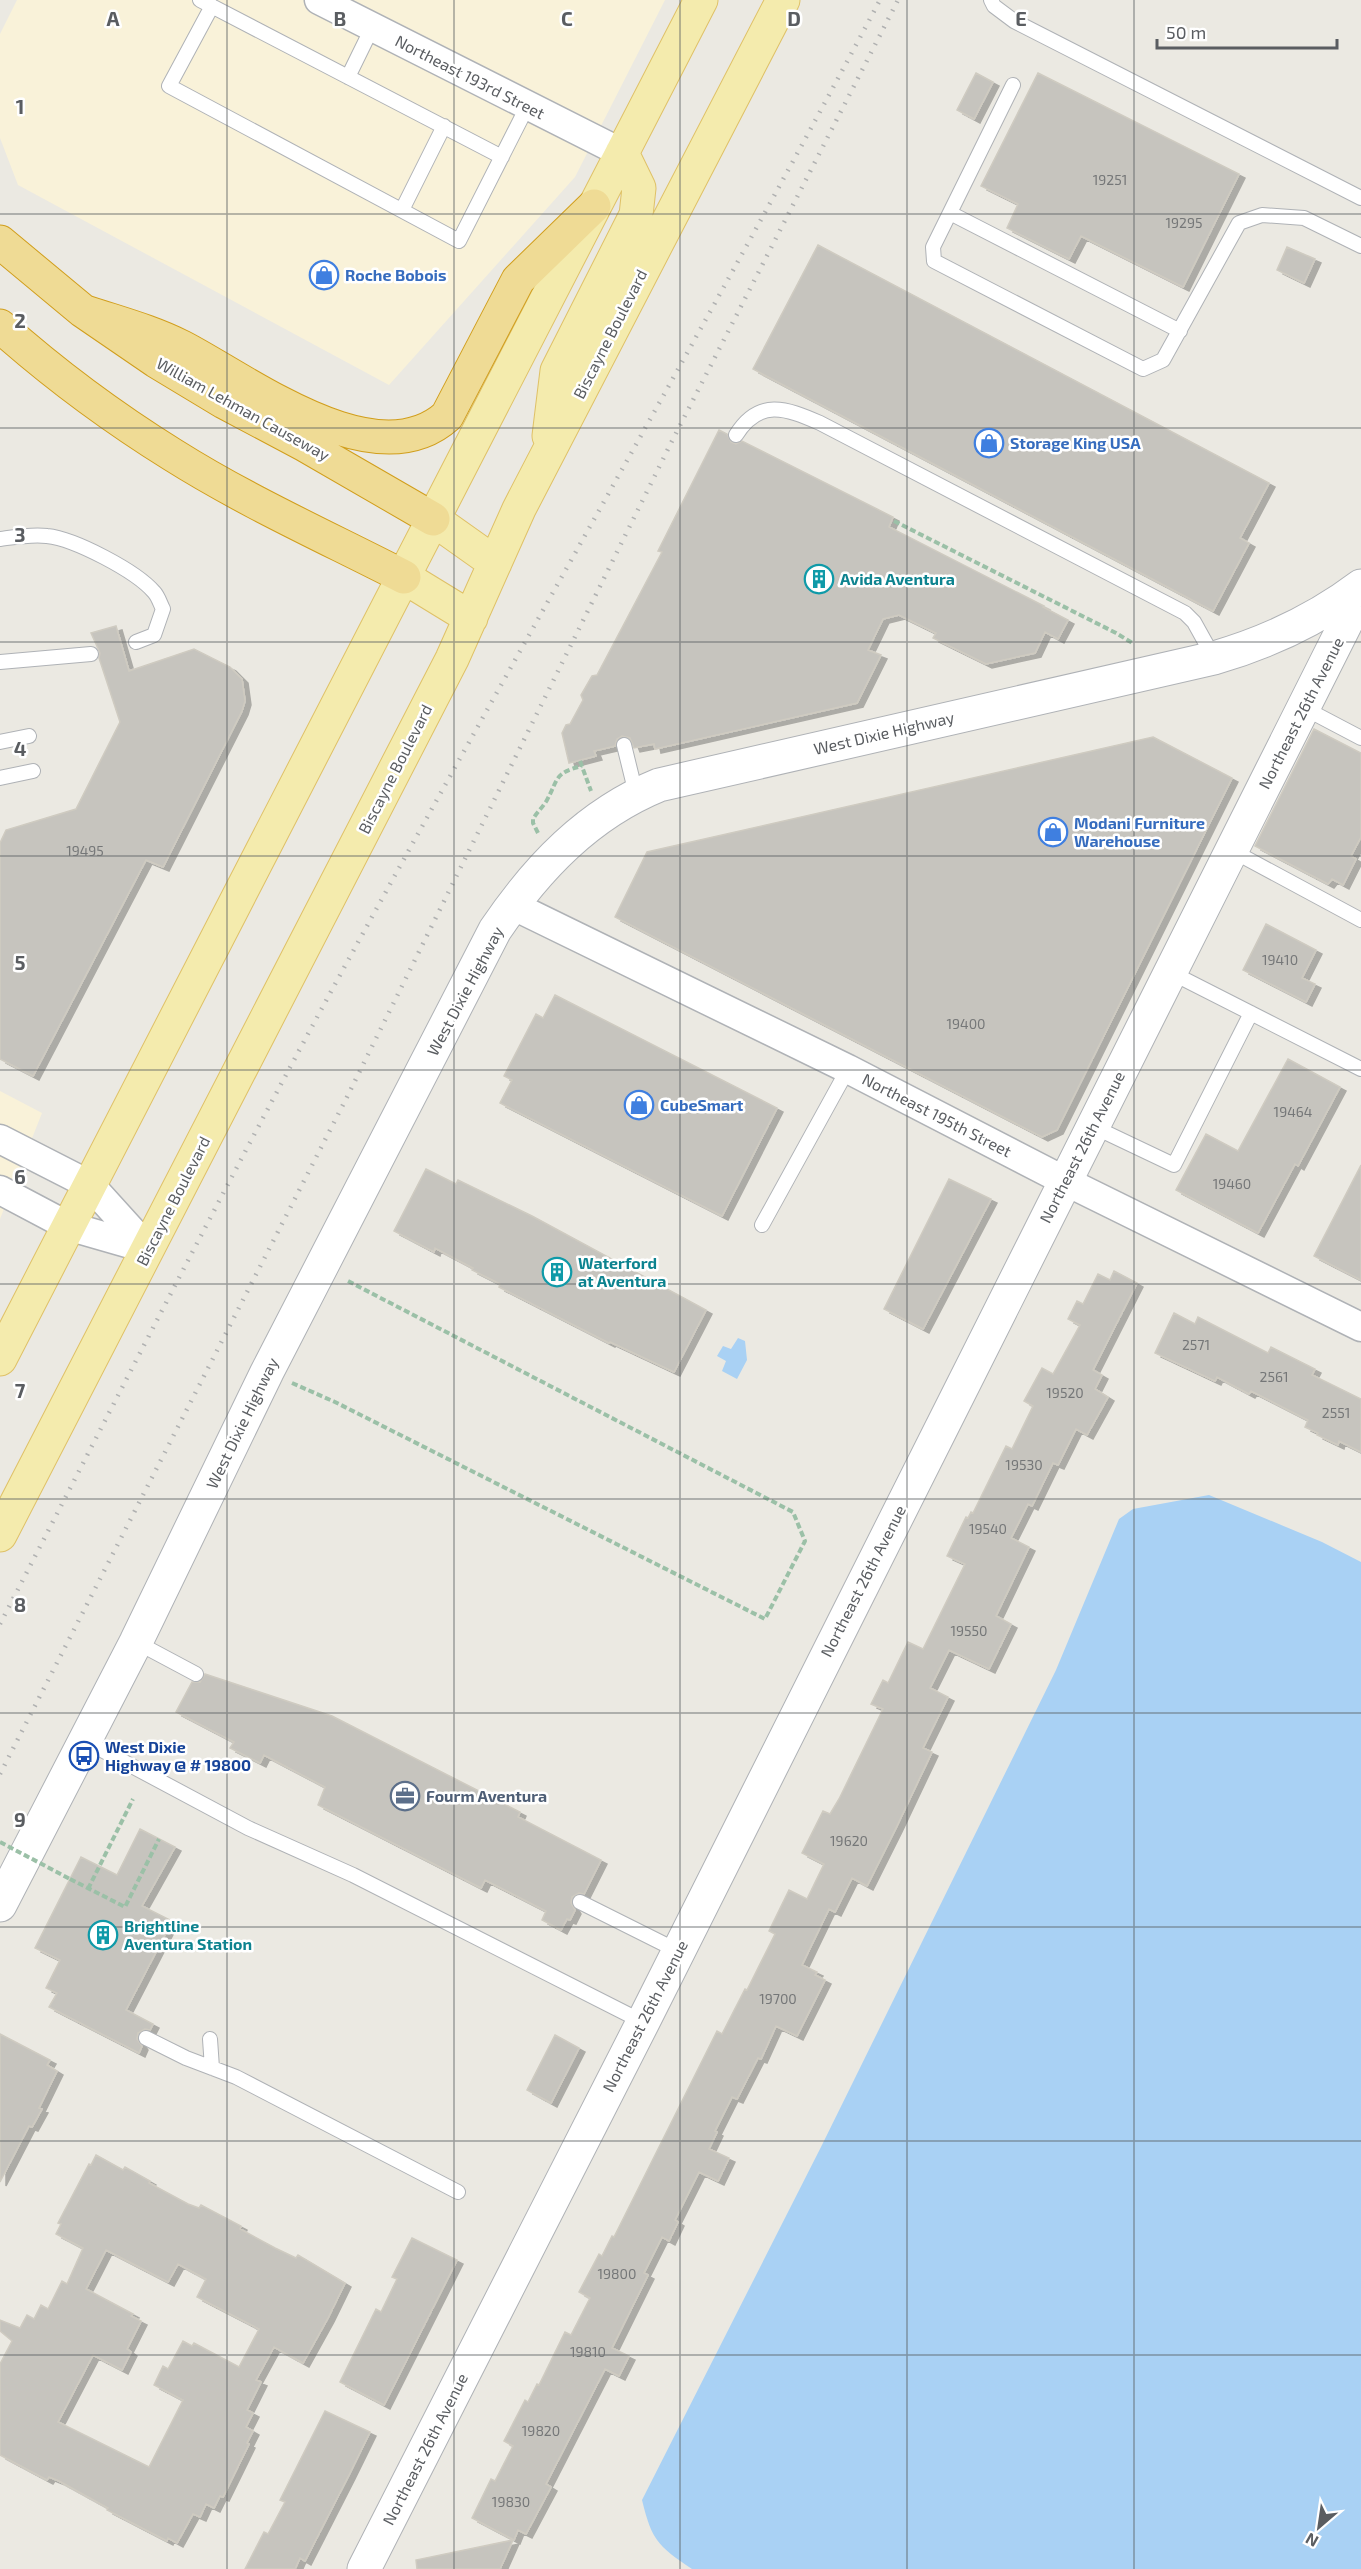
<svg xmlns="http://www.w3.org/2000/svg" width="1361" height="2569" viewBox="0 0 1361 2569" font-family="'Exo 2',sans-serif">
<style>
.commercial{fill:#f9f2d9}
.water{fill:#a9d1f4}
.building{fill:#c6c4be;stroke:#cfcbc1;stroke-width:1.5;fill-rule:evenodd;filter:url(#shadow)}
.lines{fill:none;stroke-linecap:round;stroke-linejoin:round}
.service-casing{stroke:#afb2b6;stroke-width:16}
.minor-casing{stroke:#afb2b6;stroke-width:31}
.tertiary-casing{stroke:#afb2b6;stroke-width:35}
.primary-casing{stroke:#dfc167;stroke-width:35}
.motorway-casing{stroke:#d19e1c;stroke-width:35}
.path{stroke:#9bc0a7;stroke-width:4;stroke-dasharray:6 3;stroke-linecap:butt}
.service{stroke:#fff;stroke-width:14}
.minor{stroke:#fff;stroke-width:28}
.tertiary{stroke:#fff;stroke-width:33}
.primary{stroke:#f4ebad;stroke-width:33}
.motorway{stroke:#efdb95;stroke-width:33}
.rail{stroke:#b0b1b1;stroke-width:4.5;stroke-dasharray:1.5 8;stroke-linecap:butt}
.path-bridge{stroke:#9bc0a7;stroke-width:4;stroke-dasharray:6 3;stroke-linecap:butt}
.grid{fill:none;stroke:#5a5d61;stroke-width:1.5;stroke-opacity:0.55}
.labels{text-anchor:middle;stroke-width:5;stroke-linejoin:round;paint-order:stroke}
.number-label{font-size:14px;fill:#757778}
.street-label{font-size:16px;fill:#5a5d61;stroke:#fff}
.shop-label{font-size:16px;font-weight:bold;fill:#366cbe;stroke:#fff;text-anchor:start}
.culture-label{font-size:16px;font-weight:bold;fill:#0d838f;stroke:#fff;text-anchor:start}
.transit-label{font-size:16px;font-weight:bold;fill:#164399;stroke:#fff;text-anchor:start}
.service-label{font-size:16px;font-weight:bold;fill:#4e5e75;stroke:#fff;text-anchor:start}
.grid-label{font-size:20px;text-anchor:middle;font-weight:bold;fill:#5a5d61;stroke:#fff;stroke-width:5;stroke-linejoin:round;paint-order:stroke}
</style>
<defs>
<filter id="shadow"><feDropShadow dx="6" dy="4" stdDeviation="0" flood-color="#0004"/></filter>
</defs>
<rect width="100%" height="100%" fill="#ebe9e2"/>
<path class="commercial" d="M17 0H665L575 177 389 385 18 185 0 138V34Z
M0 1091 42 1113 0 1219Z"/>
<path class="water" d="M738 1338 745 1341 747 1360 737 1379 722 1371 726 1361 717 1356 723 1346 731 1349Z
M1209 1495 1322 1542 1361 1562V2569H692C658 2546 652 2541 642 2500L821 2147 1056 1670 1119 1519 1133 1509Z"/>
<path class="building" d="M976 73 993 82 974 119 957 110Z
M1038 73 1239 174 1183 287 1081 236 1069 259 1007 228 1018 204 981 186Z
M818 245 1269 483 1240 538 1249 543 1213 611 753 369Z
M1287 247 1315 259 1304 283 1277 270Z
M719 430 727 434 731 442 736 444 742 441 893 517 889 527 1044 606 1043 607 1068 620 1058 639 1045 632 1035 653 986 664 933 638 936 633 899 615 883 619 868 650 881 655 857 703 655 749 654 744 634 748 630 738 622 736 617 739 615 746 594 751 596 756 569 763 562 733 566 725 570 724 583 700 581 695 592 676 597 675 662 552 658 551Z
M116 626 129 671 194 649 230 667 242 679 245 701 242 711 163 867 146 860 33 1076 0 1059V843L6 830 76 809 120 722 99 658 100 653 91 633Z
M1314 729 1361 753V837L1351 856 1356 859 1343 885 1332 879 1328 884 1255 846Z
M1153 737 1232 778 1057 1130 1042 1137 615 917 647 852Z
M1266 924 1316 950 1302 978 1315 984 1306 1002 1243 970Z
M555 995 777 1108 722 1216 500 1103 512 1080 504 1076 536 1014 543 1018Z
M1288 1059 1340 1087 1298 1166 1295 1164 1258 1233 1176 1190 1206 1134 1238 1151Z
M1361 1165V1280L1314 1256Z
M426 1169 456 1184 458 1180 532 1216 706 1310 674 1372 610 1342 609 1343 499 1287 500 1284 472 1270 473 1268 435 1248 434 1252 394 1231Z
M949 1179 991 1199 923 1329 884 1309Z
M1114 1271 1137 1283 1093 1370 1102 1375 1095 1389 1108 1397 1087 1435 1076 1429 1058 1465 1053 1463 1032 1506 1028 1504 1011 1538 1029 1547 996 1616 1011 1624 989 1669 949 1650 930 1688 948 1697 923 1748 932 1752 896 1828 867 1886 852 1878 835 1912 829 1909 802 1965 817 1972 815 1975 825 1980 797 2036 776 2026 761 2059 758 2058 737 2099 732 2097 715 2131 717 2132 709 2149 729 2158 718 2181 699 2172 675 2220 678 2222 669 2241 662 2237 644 2273 648 2275 612 2348 629 2356 619 2376 605 2369 546 2484 551 2487 526 2534 518 2530 514 2540 472 2518 491 2479 495 2481 513 2446 504 2441 525 2400 528 2402 537 2384 539 2385 565 2332 571 2335 590 2298 579 2292 599 2254 602 2256 612 2236 614 2237 717 2031 722 2034 745 1989 747 1990 775 1934 769 1931 789 1890 807 1899 824 1864 802 1853 823 1811 830 1814 839 1799 883 1709 871 1704 883 1680 888 1683 908 1642 923 1649 965 1564 947 1556 966 1517 968 1518 971 1512 973 1513 1006 1446 1012 1449 1033 1406 1024 1401 1042 1368 1053 1374 1080 1325 1068 1319 1077 1301 1083 1304 1098 1274 1110 1280Z
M1174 1313 1195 1324 1198 1317 1268 1353 1271 1347 1315 1369 1312 1375 1361 1399V1452L1339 1441 1338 1445 1317 1435 1318 1433 1305 1427 1308 1420 1251 1391 1249 1394 1217 1377 1215 1381 1155 1353Z
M205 1674 332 1716 520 1812 518 1817 601 1860 584 1894 579 1893 572 1897 571 1903 575 1910 570 1920 567 1919 561 1930 542 1920 546 1911 485 1880 481 1888 318 1805 325 1787 264 1755 260 1763 230 1748 234 1742 176 1712 192 1682H200Z
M140 1829 175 1847 142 1906 172 1921 126 2010 153 2024 150 2030 145 2029 138 2033 137 2039 142 2046 139 2053 49 2007 57 1993 46 1988 60 1960 35 1948 81 1857 117 1875Z
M0 2034 50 2060 47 2065 57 2071 39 2108 42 2109 32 2127 29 2126 0 2182Z
M555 2035 579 2048 551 2103 527 2090Z
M96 2155 123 2170 125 2167 150 2181 149 2183 188 2204 199 2208 201 2205 241 2226 240 2229 275 2248 296 2258 298 2255 345 2283 328 2318 303 2363 274 2347 256 2380 261 2382 247 2410 253 2413 246 2427 253 2431 247 2443 249 2444 223 2497 220 2496 214 2508 206 2504 200 2517 193 2514 177 2543 168 2538 167 2541 107 2510 108 2508 59 2481 49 2477 47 2480 0 2455V2364L12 2341 0 2331V2320L20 2328 27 2315 34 2319 41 2305 48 2309 62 2281 67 2284 83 2248 56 2234 61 2224 58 2223 89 2164 91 2165ZM106 2250 168 2282 178 2264 206 2279 197 2297 259 2329 239 2367 194 2343 192 2346 183 2341 168 2369 163 2366 154 2385 183 2400 149 2467 58 2422 93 2355 122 2370 131 2352 127 2349 141 2321 131 2316 133 2314 86 2289Z
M412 2238 457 2260 384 2405 340 2382 376 2309 381 2312 397 2279 392 2277Z
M325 2411 370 2432 349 2475 305 2561 300 2558 295 2569H245L264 2532 268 2534 285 2502 280 2500Z
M513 2540 500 2569H417L416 2560Z"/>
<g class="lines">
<g class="service-casing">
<path id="service" d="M200 0 502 157
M991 0 994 6 1014 21 1361 198
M212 6 169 86 459 241 527 107
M348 77 372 28
M1013 85 933 247 934 261 1143 369 1163 360 1239 223 1262 215 1304 218 1361 246
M402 210 444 126
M950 213 1180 331
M736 435C759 398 786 408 820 423L1185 613 1194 622 1214 658
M0 539C15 537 32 534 47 536 75 539 136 571 154 592 158 596 160 603 163 609L154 635 136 642
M0 662 91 654
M1304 708 1361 738
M0 742 29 736
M624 745 636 794
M0 778 33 771
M1231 850 1361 920
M1170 972 1361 1069
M1092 1126 1174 1165 1251 1013
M762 1225 848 1069
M136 1642 196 1674
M85 1741 248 1828 353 1875 643 2022
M580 1902 678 1951
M146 2038 186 2058 236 2077 458 2192
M210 2039 212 2068"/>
</g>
<g class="minor-casing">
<path id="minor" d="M319 0 622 153
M512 905 848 1069 1065 1181 1361 1327
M0 1139 90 1185 148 1249
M0 1190 68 1226 148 1249"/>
</g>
<g class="tertiary-casing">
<path id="tertiary" d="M0 1905 136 1642 267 1372 495 930C537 868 588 814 659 785L1214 658C1269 642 1316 620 1361 586
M364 2569 643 2022 1361 593"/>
</g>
<g class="primary-casing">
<path id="primary" d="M549 436 557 371 636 215 639 188 622 153
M433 519 495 563
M404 577 471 618
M0 1359 701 0
M0 1535 452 659 519 509 783 0"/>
</g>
<g class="motorway-casing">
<path id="motorway" d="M0 242 83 311 156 361 224 402 305 445 433 519
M83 311C115 322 151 331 182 347 248 381 376 480 447 416L518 280 594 206
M0 326C54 374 112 417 173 455 246 501 326 537 404 577"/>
</g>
<path class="path" d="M894 521 1116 633 1134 644
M580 761 591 791
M538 833 533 823V819C537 812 543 807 547 800 559 778 554 773 582 766
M292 1383 335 1402 765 1619 805 1541 793 1512 346 1280
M70 1879 125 1907 159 1839
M88 1889 133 1799"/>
<use href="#service" class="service"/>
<use href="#minor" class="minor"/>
<use href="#tertiary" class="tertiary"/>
<use href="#primary" class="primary"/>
<use href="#motorway" class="motorway"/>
<path class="rail" d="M0 1624C114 1404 226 1183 345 966 522 643 707 325 880 0
M0 1774 347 1097 671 443 898 0"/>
<path class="path-bridge" d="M0 1842 70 1879"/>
</g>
<path class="grid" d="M227 0V2569M454 0V2569M680 0V2569M907 0V2569M1134 0V2569M0 214H1361M0 428H1361M0 642H1361M0 856H1361M0 1070H1361M0 1284H1361M0 1499H1361M0 1713H1361M0 1927H1361M0 2141H1361M0 2355H1361"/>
<defs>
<g id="shop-ring" transform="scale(1.5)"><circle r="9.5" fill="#fff" stroke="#3f7fe0" stroke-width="1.5"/><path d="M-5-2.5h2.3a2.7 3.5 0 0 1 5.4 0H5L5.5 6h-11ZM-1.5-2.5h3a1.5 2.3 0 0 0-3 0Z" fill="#3f7fe0"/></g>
<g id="building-ring" transform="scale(1.5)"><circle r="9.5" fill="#fff" stroke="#0f9aa8" stroke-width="1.5"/><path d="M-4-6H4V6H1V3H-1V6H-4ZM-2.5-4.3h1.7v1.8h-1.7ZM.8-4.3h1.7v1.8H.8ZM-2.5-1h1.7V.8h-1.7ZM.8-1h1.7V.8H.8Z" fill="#0f9aa8"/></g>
<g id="bus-ring" transform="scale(1.5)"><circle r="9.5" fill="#fff" stroke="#1a4fb4" stroke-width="1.5"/><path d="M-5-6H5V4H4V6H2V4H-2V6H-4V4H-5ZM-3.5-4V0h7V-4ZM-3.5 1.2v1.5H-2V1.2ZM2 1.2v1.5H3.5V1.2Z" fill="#1a4fb4"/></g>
<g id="office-ring" transform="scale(1.5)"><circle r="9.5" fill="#fff" stroke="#5c6f8a" stroke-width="1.5"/><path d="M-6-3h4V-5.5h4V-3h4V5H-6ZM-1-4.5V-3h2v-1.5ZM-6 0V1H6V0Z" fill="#5c6f8a"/></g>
</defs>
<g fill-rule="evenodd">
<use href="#shop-ring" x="324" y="275"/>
<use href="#shop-ring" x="989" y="443"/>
<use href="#building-ring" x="819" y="579"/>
<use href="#shop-ring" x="1053" y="832"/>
<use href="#shop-ring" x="639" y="1105"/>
<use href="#building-ring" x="557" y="1272"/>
<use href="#bus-ring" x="84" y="1756"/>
<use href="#office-ring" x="405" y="1796"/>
<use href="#building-ring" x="103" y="1935"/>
</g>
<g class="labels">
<g class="number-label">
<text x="1110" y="185">19251</text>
<text x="1184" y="228">19295</text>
<text x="85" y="856">19495</text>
<text x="1280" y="965">19410</text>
<text x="966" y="1029">19400</text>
<text x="1293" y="1117">19464</text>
<text x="1232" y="1189">19460</text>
<text x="1196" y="1350">2571</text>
<text x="1274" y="1382">2561</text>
<text x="1065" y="1398">19520</text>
<text x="1336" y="1418">2551</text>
<text x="1024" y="1470">19530</text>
<text x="988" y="1534">19540</text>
<text x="969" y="1636">19550</text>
<text x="849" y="1846">19620</text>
<text x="778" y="2004">19700</text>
<text x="617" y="2279">19800</text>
<text x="588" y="2357">19810</text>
<text x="541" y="2436">19820</text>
<text x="511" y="2507">19830</text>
</g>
<g class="street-label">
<text transform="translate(470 77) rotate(27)" y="6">Northeast 193rd Street</text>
<text transform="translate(610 334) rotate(-63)" y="6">Biscayne Boulevard</text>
<text transform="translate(243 409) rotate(29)" y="6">William Lehman Causeway</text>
<text transform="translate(1301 713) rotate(-63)" y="6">Northeast 26th Avenue</text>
<text transform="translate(884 733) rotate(-13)" y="6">West Dixie Highway</text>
<text transform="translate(395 769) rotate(-63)" y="6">Biscayne Boulevard</text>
<text transform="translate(465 991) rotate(-62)" y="6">West Dixie Highway</text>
<text transform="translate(937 1115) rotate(27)" y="6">Northeast 195th Street</text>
<text transform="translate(1082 1147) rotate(-63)" y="6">Northeast 26th Avenue</text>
<text transform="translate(173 1201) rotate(-63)" y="6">Biscayne Boulevard</text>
<text transform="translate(242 1423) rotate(-64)" y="6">West Dixie Highway</text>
<text transform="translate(863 1581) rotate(-63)" y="6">Northeast 26th Avenue</text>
<text transform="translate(645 2016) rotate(-63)" y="6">Northeast 26th Avenue</text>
<text transform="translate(425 2449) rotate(-63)" y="6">Northeast 26th Avenue</text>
</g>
<g class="shop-label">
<text x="345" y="281">Roche Bobois</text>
<text x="1010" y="449">Storage King USA</text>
<text x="1074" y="829">Modani Furniture<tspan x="1074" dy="18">Warehouse</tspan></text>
<text x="660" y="1111">CubeSmart</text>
</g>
<g class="culture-label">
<text x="840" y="585">Avida Aventura</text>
<text x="578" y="1269">Waterford<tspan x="578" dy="18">at Aventura</tspan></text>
<text x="124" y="1932">Brightline<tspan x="124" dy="18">Aventura Station</tspan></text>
</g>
<g class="transit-label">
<text x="105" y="1753">West Dixie<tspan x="105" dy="18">Highway @ # 19800</tspan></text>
</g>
<g class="service-label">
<text x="426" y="1802">Fourm Aventura</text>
</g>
</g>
<g class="grid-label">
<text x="113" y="26">A</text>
<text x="340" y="26">B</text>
<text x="567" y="26">C</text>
<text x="794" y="26">D</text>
<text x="1021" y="26">E</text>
<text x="20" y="114">1</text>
<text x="20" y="328">2</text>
<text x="20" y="542">3</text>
<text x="20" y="756">4</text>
<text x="20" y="970">5</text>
<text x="20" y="1184">6</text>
<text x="20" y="1398">7</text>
<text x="20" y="1612">8</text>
<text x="20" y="1827">9</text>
</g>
<g transform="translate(1319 2527) rotate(209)" stroke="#ffffff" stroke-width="4.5" paint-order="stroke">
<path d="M0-4.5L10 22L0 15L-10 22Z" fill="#5a5d61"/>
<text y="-9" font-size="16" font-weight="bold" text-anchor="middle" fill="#5a5d61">N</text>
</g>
<path d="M1157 39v9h180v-9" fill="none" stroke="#5a5d61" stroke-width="3"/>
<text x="1166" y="39" font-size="18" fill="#5a5d61" stroke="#ffffff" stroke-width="4.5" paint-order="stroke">50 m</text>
</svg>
